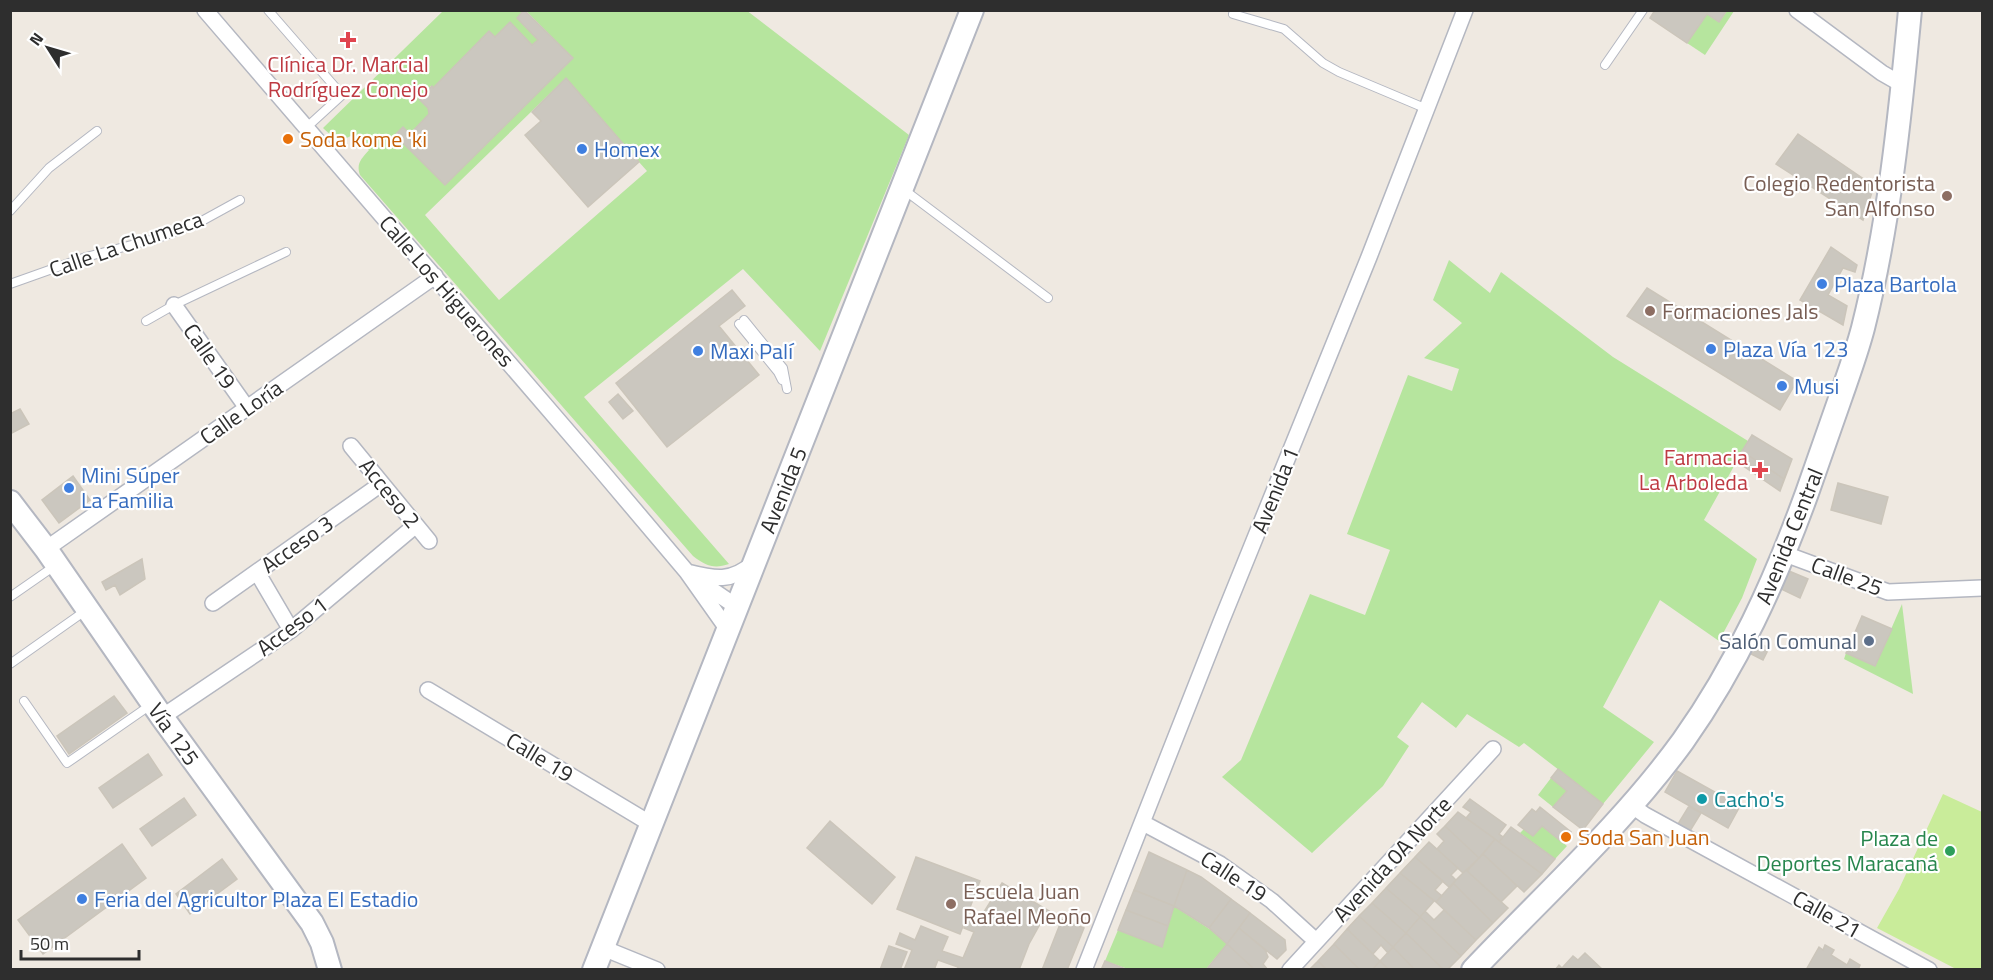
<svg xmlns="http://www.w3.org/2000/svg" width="1993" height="980" viewBox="0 0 1993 980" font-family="'Titillium Web',sans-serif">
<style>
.green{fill:#b6e59e;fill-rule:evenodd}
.pitch{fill:#c9ec9a}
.building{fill:#cbc7bf;stroke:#cbc5ba;stroke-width:1.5}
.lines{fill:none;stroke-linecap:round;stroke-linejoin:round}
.lane-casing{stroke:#b4b7c1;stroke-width:10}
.street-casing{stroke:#b4b7c1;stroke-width:18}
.secondary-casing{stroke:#b4b7c1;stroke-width:26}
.lane{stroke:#fff;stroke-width:8}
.street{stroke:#fff;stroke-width:15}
.secondary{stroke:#fff;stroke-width:22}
.health-dot{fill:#e0444e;stroke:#fff;stroke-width:2}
.food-dot{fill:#e8710a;stroke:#fff;stroke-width:2}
.shop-dot{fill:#3f7fe0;stroke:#fff;stroke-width:2}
.education-dot{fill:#8d6e63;stroke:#fff;stroke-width:2}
.service-dot{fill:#5c6f8a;stroke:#fff;stroke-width:2}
.culture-dot{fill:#0f9aa8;stroke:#fff;stroke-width:2}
.leisure-dot{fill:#2e9e5b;stroke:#fff;stroke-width:2}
.labels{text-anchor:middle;stroke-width:4.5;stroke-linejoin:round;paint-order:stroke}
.health-label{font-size:22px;fill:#be3a42;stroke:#fff}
.food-label{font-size:22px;fill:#c56008;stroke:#fff;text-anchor:start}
.shop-label{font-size:22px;fill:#366cbe;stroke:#fff;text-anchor:start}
.education-label{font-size:22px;fill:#785e54;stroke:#fff;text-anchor:start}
.street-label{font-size:22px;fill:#2e2e2e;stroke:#fff}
.service-label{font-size:22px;fill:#4e5e75;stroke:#fff;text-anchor:end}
.culture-label{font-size:22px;fill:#0d838f;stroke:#fff;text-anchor:start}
.leisure-label{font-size:22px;fill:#27864d;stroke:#fff;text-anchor:end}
</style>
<rect width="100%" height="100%" fill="#efe9e1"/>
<path class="green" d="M746 10 909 135 820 351 743 269 584 397 729 564C714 569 706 566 693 556L360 175C356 164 361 159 369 150L354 134C342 143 333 138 323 128L443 11H524L517 18 538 40 532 45 510 22 495 37 489 31 433 88 431 86 419 99 428 108 429 114 410 134 445 185 573 58 526 11ZM565 79 647 171 499 300 425 215Z
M1727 11H1734L1705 55 1687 43 1707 14 1719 22Z
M1449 260 1490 293 1501 272 1613 357 1748 441 1704 520 1757 559 1742 598 1719 641 1660 600 1603 707 1654 742 1603 804 1524 743 1519 747 1467 714 1456 728 1422 702 1397 737 1409 746 1383 786 1312 853 1222 777 1241 760 1310 594 1365 615 1390 550 1347 534 1408 375 1452 391 1459 369 1424 358 1462 323 1433 300Z
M1902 604 1913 694 1844 659 1846 653 1875 666Z
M1551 778 1567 791 1553 807 1538 795Z
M1542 826 1567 846 1555 859 1520 833 1524 829 1533 836Z
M1174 906 1211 930 1227 944 1206 969H1128L1105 961 1118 930 1162 947Z"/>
<path class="pitch" d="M1943 794 1982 812V969H1956L1877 928 1899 889Z"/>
<path class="building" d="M524 10 573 58 445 185 395 135 403 127 410 134 429 114 428 108 419 99 432 86 433 88 489 31 495 37 510 22 532 45 538 40 517 18Z
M1655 10H1727L1719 22 1707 14 1687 43 1650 18Z
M566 78 639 162 588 207 525 135 541 121 532 112Z
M1798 134 1874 186 1863 220 1776 164Z
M1831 247 1857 265 1855 272 1843 268 1828 295 1847 306 1843 325 1800 300Z
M1647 288 1797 381 1780 410 1627 316Z
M732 290 745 306 719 326 759 375 667 447 616 383Z
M618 394 633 411 623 419 609 402Z
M20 409 29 424 10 434V414Z
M1752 435 1792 459 1780 491 1736 461Z
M1752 435 1792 459 1784 479 1742 451Z
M1742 451 1784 479 1780 491 1736 461Z
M73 476 90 500 59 523 42 500Z
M1838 483 1888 497 1881 524 1831 510Z
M142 559 145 579 120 595 115 585 106 590 102 582Z
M1789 571 1808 579 1800 598 1781 589Z
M1862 616 1892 629 1875 666 1846 653Z
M1755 641 1769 648 1763 660 1749 653Z
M114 696 127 713 69 754 57 736Z
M148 754 162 775 113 808 99 788Z
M1558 769 1603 804 1583 830 1553 807 1567 791 1551 778Z
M1677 771 1740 806 1728 828 1665 792Z
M184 798 196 815 152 846 140 829Z
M1470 799 1506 825 1499 834 1503 837 1499 842 1466 818 1471 812 1463 807Z
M1689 806 1701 813 1690 831 1678 824Z
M1540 807 1571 832 1563 843 1542 826 1533 836 1518 825 1532 809 1536 812Z
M1458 812 1495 839 1479 858 1445 826Z
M830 821 895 877 872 904 807 848Z
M1445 826 1479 858 1463 873 1437 849 1444 841 1437 834Z
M1511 827 1555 859 1542 874 1499 842Z
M1495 839 1542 874 1524 892 1483 854Z
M1429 842 1458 868 1451 875 1456 880 1450 888 1415 857Z
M122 844 146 878 43 954 18 920Z
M1149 852 1187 870 1174 906 1134 890Z
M1483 854 1517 886 1501 902 1467 871Z
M916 857 980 881 960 934 897 909Z
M1415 857 1443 881 1435 890 1442 896 1436 902 1400 873Z
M222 859 237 879 190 914 176 894Z
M1187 870 1201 877 1231 899 1209 928 1174 906Z
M1466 870 1508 908 1493 923 1453 883Z
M1400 873 1434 901 1420 917 1386 888Z
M1002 883 1051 912 1050 915 1084 928 1067 970H1042L1060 924 1044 917 1029 944 1019 970H957L958 967 938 960 934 970H904L912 950 896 944 900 933 915 940 921 926 948 937 942 951 963 958 974 932 964 928 969 916 979 920Z
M1453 883 1493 923 1476 940 1436 902Z
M1386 888 1420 917 1406 933 1372 903Z
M1134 890 1174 906 1168 926 1126 910Z
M1231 899 1250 913 1227 944 1209 928Z
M1372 903 1406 933 1393 947 1359 916Z
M1126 910 1168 926 1162 947 1118 930Z
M1444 910 1476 940 1461 956 1420 917 1425 911 1434 920Z
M1250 913 1285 940 1286 950 1277 959 1239 928Z
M1359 916 1393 947 1388 953 1381 945 1373 954 1347 929Z
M1420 917 1461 956 1447 970H1444L1406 933Z
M1239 928 1265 950 1268 957 1263 964 1268 970H1255L1227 944Z
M1347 929 1380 961 1372 970H1360L1334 944Z
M1406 933 1444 970H1415L1393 947Z
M1227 944 1255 970H1206Z
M1334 944 1360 970H1327L1318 961Z
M1825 945 1834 950 1831 955 1847 965 1850 959 1860 965 1858 970H1806L1819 947 1823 950Z
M889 946 907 952 900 970H880Z
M1393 947 1415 970H1389L1380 961Z
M1585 953 1603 970H1555L1559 965 1562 968 1573 956 1578 960Z
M1105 961 1128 970H1101Z
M1318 961 1327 970H1309Z
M1380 961 1389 970H1372Z"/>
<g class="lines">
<g class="lane-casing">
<path id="lane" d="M268 10 342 95 307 127
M1233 14 1284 29 1323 63 1339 72 1427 109
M1605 65 1643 10
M903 189 1048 298
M10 211 49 168 97 131
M10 284 86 257 158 238 200 222 240 200
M744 320 783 368 787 389
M146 321 174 305 286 252
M739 324 778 372 782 380
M10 597 56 565
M10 664 85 611
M24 701 67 763 152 704"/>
</g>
<g class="street-casing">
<path id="street" d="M205 10 600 469 687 572 728 630
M1797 10 1882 73 1903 85
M174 305 247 408
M351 446 429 541
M46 549 435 276
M1785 554 1888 592 1982 588
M257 572 291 630
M687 572C715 579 731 583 755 562
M696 579 737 607
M213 603 381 484
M428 690 651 824
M162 717 291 630 416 525
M1631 805 1645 815 1929 970
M1143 823 1220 864 1272 901 1316 941
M603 948 657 970
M1084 970 1221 622 1369 257 1465 10
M1290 970 1493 749"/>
</g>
<g class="secondary-casing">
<path id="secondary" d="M10 502 46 549 162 717 312 923 322 943 330 970
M594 970 972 10
M1473 970C1544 895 1622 825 1683 741 1737 665 1775 581 1807 493 1818 461 1830 428 1841 396 1849 373 1857 351 1863 328 1889 225 1900 117 1910 10"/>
</g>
<use href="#lane" class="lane"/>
<use href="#street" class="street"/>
<use href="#secondary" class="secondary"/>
</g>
<g class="health-dot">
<path d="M345 31h6v6h6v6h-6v6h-6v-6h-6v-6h6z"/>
<path d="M1757 461h6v6h6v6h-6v6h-6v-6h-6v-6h6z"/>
</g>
<g class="food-dot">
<circle cx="288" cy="139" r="6"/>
<circle cx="1566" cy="837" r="6"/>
</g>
<g class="shop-dot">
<circle cx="582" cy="149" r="6"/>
<circle cx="1822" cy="284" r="6"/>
<circle cx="1711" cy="349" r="6"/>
<circle cx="698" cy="351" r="6"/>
<circle cx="1782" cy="386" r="6"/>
<circle cx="69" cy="488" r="6"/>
<circle cx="82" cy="899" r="6"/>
</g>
<g class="education-dot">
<circle cx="1947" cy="196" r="6"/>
<circle cx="1650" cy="311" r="6"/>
<circle cx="951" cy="904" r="6"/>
</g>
<circle class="service-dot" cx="1869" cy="641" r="6"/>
<circle class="culture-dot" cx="1702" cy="799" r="6"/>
<circle class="leisure-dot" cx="1950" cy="851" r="6"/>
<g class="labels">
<g class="health-label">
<text x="348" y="72">Clínica Dr. Marcial<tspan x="348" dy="25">Rodríguez Conejo</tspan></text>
<text x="1748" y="465" text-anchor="end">Farmacia<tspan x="1748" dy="25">La Arboleda</tspan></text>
</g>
<g class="food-label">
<text x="300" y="147">Soda kome 'ki</text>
<text x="1578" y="845">Soda San Juan</text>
</g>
<g class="shop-label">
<text x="594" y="157">Homex</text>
<text x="1834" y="292">Plaza Bartola</text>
<text x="1723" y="357">Plaza Vía 123</text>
<text x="710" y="359">Maxi Palí</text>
<text x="1794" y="394">Musi</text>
<text x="81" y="483">Mini Súper<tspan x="81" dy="25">La Familia</tspan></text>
<text x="94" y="907">Feria del Agricultor Plaza El Estadio</text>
</g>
<g class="education-label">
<text x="1935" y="191" text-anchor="end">Colegio Redentorista<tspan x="1935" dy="25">San Alfonso</tspan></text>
<text x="1662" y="319">Formaciones Jals</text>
<text x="963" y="899">Escuela Juan<tspan x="963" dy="25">Rafael Meoño</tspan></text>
</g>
<g class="street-label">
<text transform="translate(126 244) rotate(-19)" y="8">Calle La Chumeca</text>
<text transform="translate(447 291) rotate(49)" y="8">Calle Los Higuerones</text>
<text transform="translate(210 356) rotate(55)" y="8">Calle 19</text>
<text transform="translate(241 412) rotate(-35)" y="8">Calle Loría</text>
<text transform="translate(783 490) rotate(-68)" y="8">Avenida 5</text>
<text transform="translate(1275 490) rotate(-68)" y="8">Avenida 1</text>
<text transform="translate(390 493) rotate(51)" y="8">Acceso 2</text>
<text transform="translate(1789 536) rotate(-68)" y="8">Avenida Central</text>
<text transform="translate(297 544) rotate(-35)" y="8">Acceso 3</text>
<text transform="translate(1847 576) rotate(20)" y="8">Calle 25</text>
<text transform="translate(292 626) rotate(-37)" y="8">Acceso 1</text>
<text transform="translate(174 734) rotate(55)" y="8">Vía 125</text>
<text transform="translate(540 757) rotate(31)" y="8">Calle 19</text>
<text transform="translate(1392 859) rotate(-47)" y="8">Avenida 0A Norte</text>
<text transform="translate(1234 876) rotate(33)" y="8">Calle 19</text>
<text transform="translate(1827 914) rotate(29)" y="8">Calle 21</text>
</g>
<g class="service-label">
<text x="1857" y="649">Salón Comunal</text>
</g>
<g class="culture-label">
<text x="1714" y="807">Cacho's</text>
</g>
<g class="leisure-label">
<text x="1938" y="846">Plaza de<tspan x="1938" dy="25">Deportes Maracaná</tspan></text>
</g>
</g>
<rect width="1993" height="980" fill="none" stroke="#2e2e2e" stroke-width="24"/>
<g transform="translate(48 48) rotate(307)" stroke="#ffffff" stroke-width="4.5" paint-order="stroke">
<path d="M0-4.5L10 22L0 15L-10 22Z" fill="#2e2e2e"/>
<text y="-9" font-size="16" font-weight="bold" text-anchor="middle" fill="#2e2e2e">N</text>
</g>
<path d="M21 950v9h118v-9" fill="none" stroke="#2e2e2e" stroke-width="3"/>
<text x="30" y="950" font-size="18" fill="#2e2e2e" stroke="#ffffff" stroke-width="4.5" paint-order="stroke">50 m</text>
</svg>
